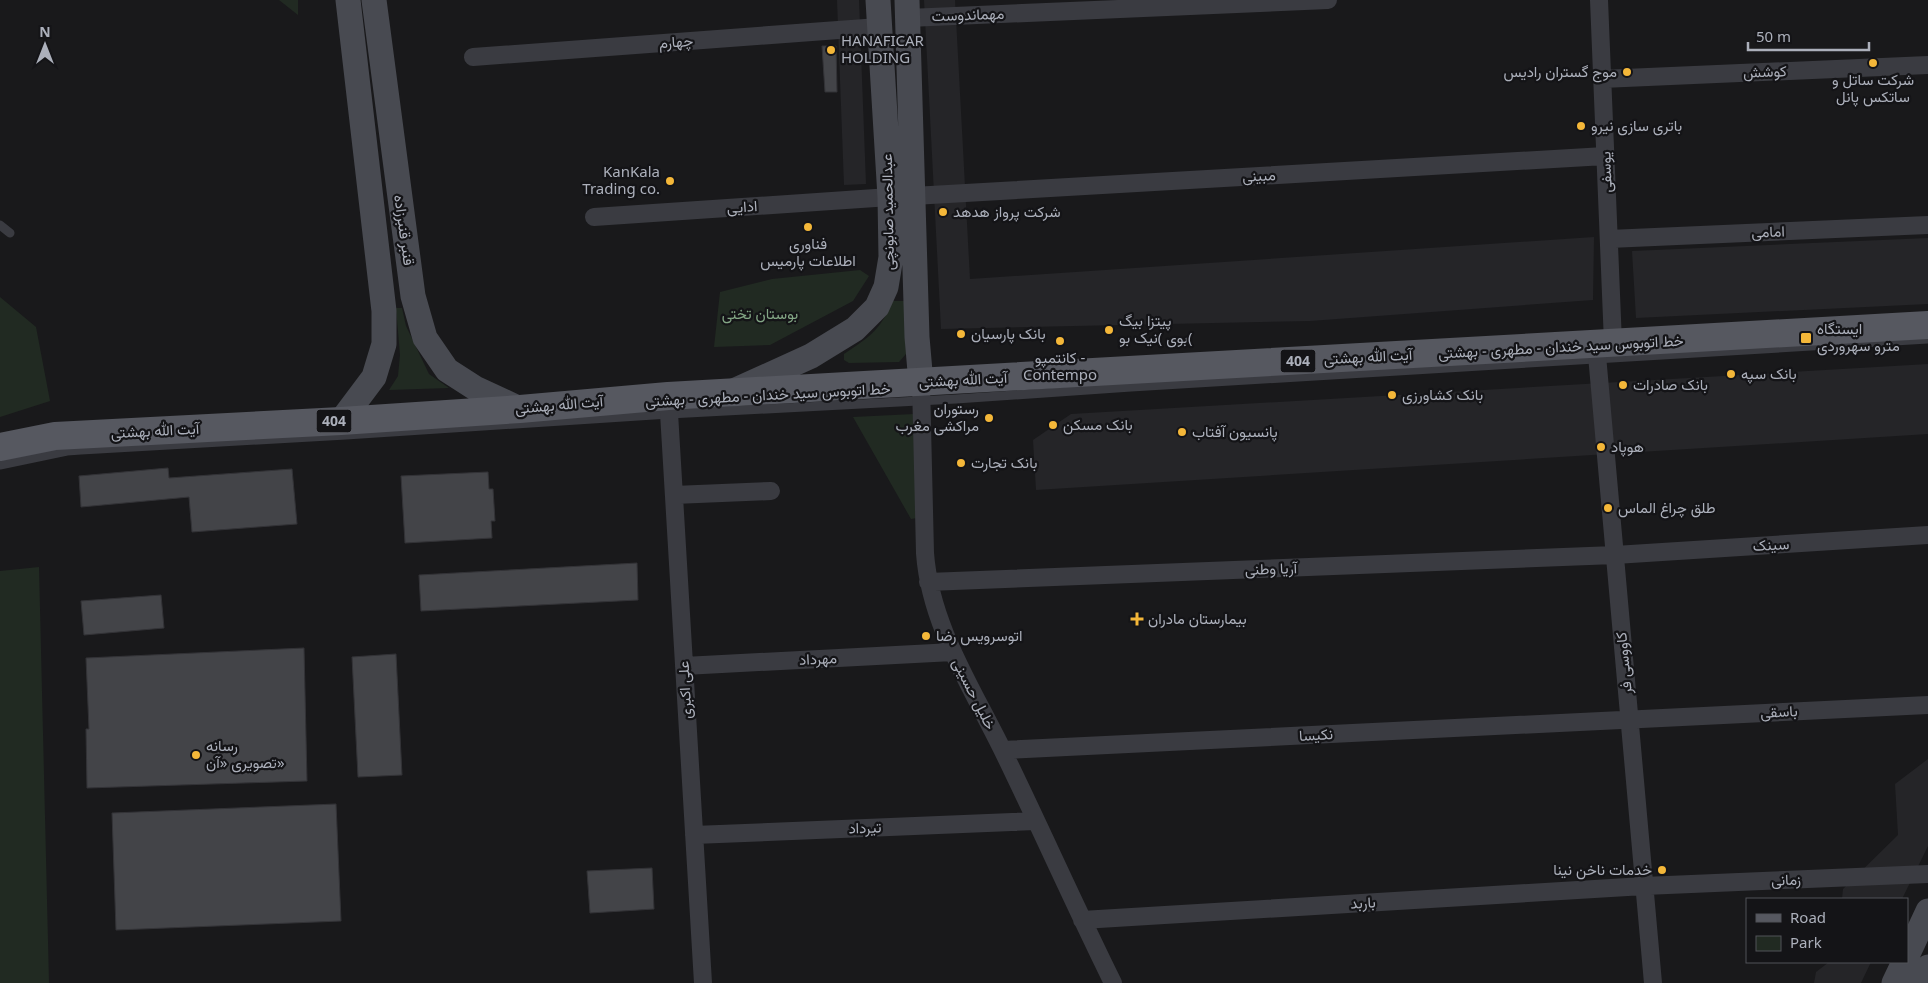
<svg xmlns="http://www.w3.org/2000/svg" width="1928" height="983" viewBox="0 0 1928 983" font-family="'Noto Sans',Vazirmatn,sans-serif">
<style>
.built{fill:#252528}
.green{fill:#212a22}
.building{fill:#434448;stroke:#333337}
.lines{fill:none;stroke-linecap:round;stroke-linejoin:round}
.lane{stroke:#3a3b41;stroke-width:9}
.street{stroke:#3a3b41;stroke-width:18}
.secondary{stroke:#484a51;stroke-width:25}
.primary{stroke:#565860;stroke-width:28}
.poi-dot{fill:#f4b739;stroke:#141417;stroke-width:2}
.labels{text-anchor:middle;stroke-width:4.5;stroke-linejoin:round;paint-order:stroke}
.shield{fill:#141417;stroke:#7e818a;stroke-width:1}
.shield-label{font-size:14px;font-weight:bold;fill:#acb0bb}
.street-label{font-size:15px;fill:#acb0bb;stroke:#141417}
.poi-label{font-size:15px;fill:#acb0bb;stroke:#141417;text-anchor:start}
.park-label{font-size:15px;fill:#83a685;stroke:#141417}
</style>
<rect width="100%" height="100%" fill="#19191b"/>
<path class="built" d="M837 0H859L866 184 844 185Z
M924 0H955L970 279 1594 237 1593 300 1310 321 941 329Z
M1928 238V304L1636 318 1632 251Z
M1928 364V434L1036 490 1033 440 1071 414Z
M1928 759V846L1902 899H1842L1843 889 1898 835 1895 784Z
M1829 962H1871L1861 983H1814L1816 972Z"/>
<path class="green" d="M279 0H298V15Z
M860 270 869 276 853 301 770 345 714 347 720 292 772 279Z
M0 297 36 327 50 401 0 417Z
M893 301H905L906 354 899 362 849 363 844 360V354C871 336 879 331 893 301Z
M396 308H402L406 326 429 374 449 388 389 390 398 376 400 355Z
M914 414 917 518 911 519 853 417Z
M39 567 49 983H0V571Z"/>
<path class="building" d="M822 46H836L837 92H825Z
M168 468 169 478 292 469 297 524 192 532 189 497 81 507 79 476Z
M488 472 489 489H493L495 521H491L492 538 405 543 401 476Z
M637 563 638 600 421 611 419 575Z
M161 595 164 628 84 635 81 601Z
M304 648 307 781 87 788 86 729H89L86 658Z
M396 654 402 775 358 777 352 657Z
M336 804 341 921 116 930 112 813Z
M652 868 654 909 590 913 587 871Z"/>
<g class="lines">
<path class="lane" d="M0 225 10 233
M0 465 67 451 81 450 346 435 669 414 956 399 1131 387 1928 339"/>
<path class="street" d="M1599 0 1613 343
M908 18 1328 0
M473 57 879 27
M1602 79 1928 65
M913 196 1605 156
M594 217 890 197
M1609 239 1928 225
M1596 344 1653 983
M921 383 925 553C930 624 971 686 1002 749 1040 827 1075 906 1113 983
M668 396 703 983
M674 495 771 491
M928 582 1615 555 1928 535
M684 666 953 652
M1003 750 1928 705
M694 835 1036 821
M1082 920 1644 886 1928 874"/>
<path class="secondary" d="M374 0 413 296 425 338 447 370 475 388 520 409
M907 0 917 337 921 383
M736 390 811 356 855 329 877 307 886 287 891 257 890 197 878 0
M341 421 374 377 384 344V311L348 0
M1907 956 1928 911
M1894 983 1904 962
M1920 983 1928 967"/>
<path class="primary" d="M0 447 55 436 341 421 520 409 668 396 1928 325"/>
</g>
<g class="poi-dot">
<circle cx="831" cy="50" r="5"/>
<circle cx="1873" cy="63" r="5"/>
<circle cx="1627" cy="72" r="5"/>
<circle cx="1581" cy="126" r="5"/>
<circle cx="670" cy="181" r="5"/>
<circle cx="943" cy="212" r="5"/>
<circle cx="808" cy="227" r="5"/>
<circle cx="1109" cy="330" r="5"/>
<circle cx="961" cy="334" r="5"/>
<rect x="1800" y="332" width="12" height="12" rx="2.5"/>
<circle cx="1060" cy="341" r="5"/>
<circle cx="1731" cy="374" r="5"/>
<circle cx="1623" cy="385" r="5"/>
<circle cx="1392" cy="395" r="5"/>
<circle cx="989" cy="418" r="5"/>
<circle cx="1053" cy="425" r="5"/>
<circle cx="1182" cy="432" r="5"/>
<circle cx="1601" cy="447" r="5"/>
<circle cx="961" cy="463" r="5"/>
<circle cx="1608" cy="508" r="5"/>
<path d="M1134.5 611.5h5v5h5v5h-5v5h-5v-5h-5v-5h5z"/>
<circle cx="926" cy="636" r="5"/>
<circle cx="196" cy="755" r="5"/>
<circle cx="1662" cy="870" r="5"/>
</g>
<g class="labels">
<g class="shield">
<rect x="1280.5" y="349.5" width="35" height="23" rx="4"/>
<rect x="316.5" y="409.5" width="35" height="23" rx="4"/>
</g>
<g class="shield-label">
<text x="1298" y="366">404</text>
<text x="334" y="426">404</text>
</g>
<g class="street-label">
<text transform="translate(968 15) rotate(-2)" y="5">مهماندوست</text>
<text transform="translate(676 42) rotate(-4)" y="5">چهارم</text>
<text transform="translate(1765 72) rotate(-2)" y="5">کوشش</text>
<text transform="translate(1606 172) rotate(-92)" y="5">یوسفی</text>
<text transform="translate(1259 176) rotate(-3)" y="5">مبینی</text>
<text transform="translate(742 207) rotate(-4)" y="5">ادایی</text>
<text transform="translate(888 212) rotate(-91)" y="5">عبدالحمید صابونچی</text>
<text transform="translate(404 230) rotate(82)" y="5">قنبر قنبرزاده</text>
<text transform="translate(1768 232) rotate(-2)" y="5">امامی</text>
<text transform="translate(1561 347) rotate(-3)" y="5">خط اتوبوس سید خندان - مطهری - بهشتی</text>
<text transform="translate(1368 357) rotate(-3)" y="5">آیت الله بهشتی</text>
<text transform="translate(963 380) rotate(-3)" y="5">آیت الله بهشتی</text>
<text transform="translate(768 395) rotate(-3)" y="5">خط اتوبوس سید خندان - مطهری - بهشتی</text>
<text transform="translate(559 405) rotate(-5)" y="5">آیت الله بهشتی</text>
<text transform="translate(155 431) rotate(-3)" y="5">آیت الله بهشتی</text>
<text transform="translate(1771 545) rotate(-3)" y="5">سینک</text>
<text transform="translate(1271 569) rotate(-2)" y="5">آریا وطنی</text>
<text transform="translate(818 659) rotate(-3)" y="5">مهرداد</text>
<text transform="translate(1624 663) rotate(-95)" y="5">کاووسی فر</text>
<text transform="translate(685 690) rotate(-93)" y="5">علی‌ اکبری</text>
<text transform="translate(974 694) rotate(63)" y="5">خلیل حسینی</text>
<text transform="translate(1779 712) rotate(-3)" y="5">باسقی</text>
<text transform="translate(1316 735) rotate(-3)" y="5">نکیسا</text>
<text transform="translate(865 828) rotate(-2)" y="5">تیرداد</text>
<text transform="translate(1786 880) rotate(-2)" y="5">زمانی</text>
<text transform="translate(1363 903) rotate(-3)" y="5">باربد</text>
</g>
<g class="poi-label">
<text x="841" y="46">HANAFICAR<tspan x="841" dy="17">HOLDING</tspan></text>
<text x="1617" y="77" text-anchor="end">موج گستران رادیس</text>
<text x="1873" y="85" text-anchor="middle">شرکت ساتل و<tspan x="1873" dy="17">ساتکس پانل</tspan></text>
<text x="1591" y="131">باتری سازی نیرو</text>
<text x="660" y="177" text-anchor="end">KanKala<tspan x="660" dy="17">Trading co.</tspan></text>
<text x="953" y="217">شرکت پرواز هدهد</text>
<text x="808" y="249" text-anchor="middle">فناوری<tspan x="808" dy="17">اطلاعات پارمیس</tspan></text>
<text x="1119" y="326">پیتزا بیگ<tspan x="1119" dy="17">بوی )نیک بو(</tspan></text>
<text x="1817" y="334">ایستگاه<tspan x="1817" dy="17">مترو سهروردی</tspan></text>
<text x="971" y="339">بانک پارسیان</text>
<text x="1060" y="363" text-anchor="middle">کانتمپو -<tspan x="1060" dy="17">Contempo</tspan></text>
<text x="1741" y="379">بانک سپه</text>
<text x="1633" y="390">بانک صادرات</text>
<text x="1402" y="400">بانک کشاورزی</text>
<text x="979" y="414" text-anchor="end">رستوران<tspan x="979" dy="17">مراکشی مغرب</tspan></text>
<text x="1063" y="430">بانک مسکن</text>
<text x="1192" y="437">پانسیون آفتاب</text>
<text x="1611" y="452">هوپاد</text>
<text x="971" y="468">بانک تجارت</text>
<text x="1618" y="513">طلق چراغ الماس</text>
<text x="1148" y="624">بیمارستان مادران</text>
<text x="936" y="641">اتوسرویس رضا</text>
<text x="206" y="751">رسانه<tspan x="206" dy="17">تصویری «آن»</tspan></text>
<text x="1652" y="875" text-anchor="end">خدمات ناخن نینا</text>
</g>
<g class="park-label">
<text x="760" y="319">بوستان تختی</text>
</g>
</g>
<rect x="1746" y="898" width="162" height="65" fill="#141417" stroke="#515259"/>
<rect x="1756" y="914" width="25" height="8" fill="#565860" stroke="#515259"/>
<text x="1790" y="923" font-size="15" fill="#acb0bb">Road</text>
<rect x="1756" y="936" width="25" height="15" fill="#212a22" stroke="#515259"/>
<text x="1790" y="948" font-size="15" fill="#acb0bb">Park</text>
<g transform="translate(45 45)" stroke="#141417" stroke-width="4" paint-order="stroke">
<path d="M0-4L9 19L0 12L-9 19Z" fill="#acb0bb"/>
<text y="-8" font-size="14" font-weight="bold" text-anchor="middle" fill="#acb0bb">N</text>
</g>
<path d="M1748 42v8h121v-8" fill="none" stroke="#acb0bb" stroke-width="2.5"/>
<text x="1756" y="42" font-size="15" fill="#acb0bb" stroke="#141417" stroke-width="4" paint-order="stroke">50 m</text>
</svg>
